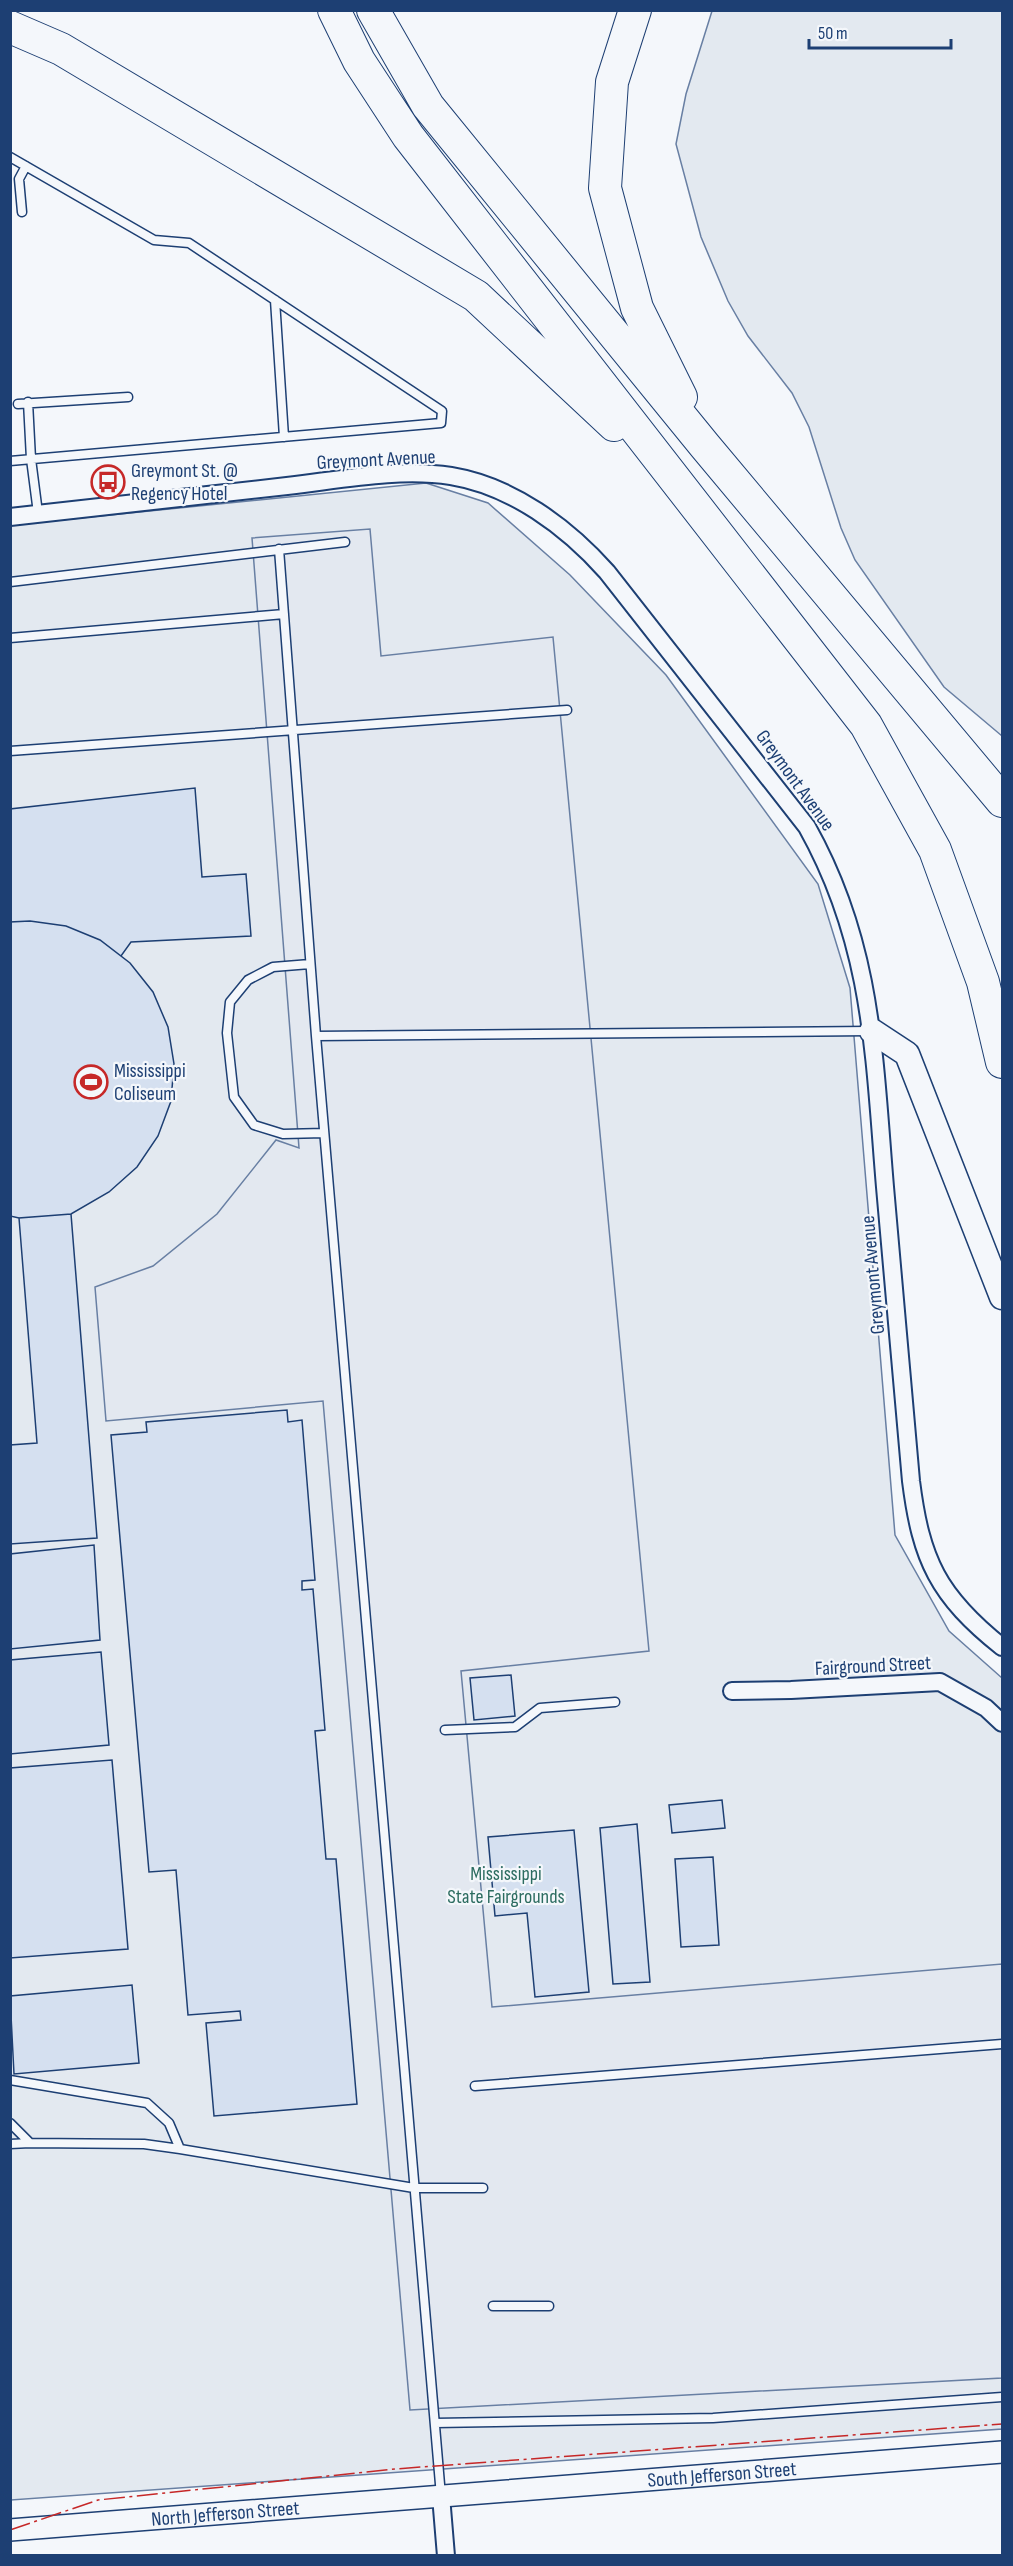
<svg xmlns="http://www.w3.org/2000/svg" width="1013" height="2566" viewBox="0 0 1013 2566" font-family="'Sofia Sans Condensed',sans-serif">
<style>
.green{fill:#e3e9f0;stroke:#687fa3;stroke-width:1.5}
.parking{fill:#e3e8f0;stroke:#687fa3;stroke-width:1.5}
.building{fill:#d5e0f0;stroke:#1d3f73;stroke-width:1.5}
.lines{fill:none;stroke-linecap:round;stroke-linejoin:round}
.service-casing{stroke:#1d3f73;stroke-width:11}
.minor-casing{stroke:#1d3f73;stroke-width:20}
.tertiary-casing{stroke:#1d3f73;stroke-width:24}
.secondary-casing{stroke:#1d3f73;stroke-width:27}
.motorway-casing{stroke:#1d3f73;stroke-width:34}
.service{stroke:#f4f7fb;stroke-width:8}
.minor{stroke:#f4f7fb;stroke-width:16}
.tertiary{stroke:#f4f7fb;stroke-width:21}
.secondary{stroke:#f4f7fb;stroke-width:24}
.motorway{stroke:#f4f7fb;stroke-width:32}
.power{stroke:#c62828;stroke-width:1.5;stroke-dasharray:21 4.5 3 4.5;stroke-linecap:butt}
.labels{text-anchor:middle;stroke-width:4.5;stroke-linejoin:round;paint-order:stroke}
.street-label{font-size:20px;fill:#1d3f73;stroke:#f4f7fb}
.poi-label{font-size:20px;fill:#1d3f73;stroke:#f4f7fb;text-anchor:start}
.park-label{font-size:20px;fill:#2c6c60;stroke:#f4f7fb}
</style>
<rect width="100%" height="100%" fill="#f4f7fb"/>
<path class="green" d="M712 11H1002V736L944 687 855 560 841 528 809 427 792 393 748 336 728 301 701 237 676 144 686 94Z
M426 483 488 503 570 575 666 675 818 884 850 988 895 1535 949 1631 1002 1678V2429L11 2500V525Z"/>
<path class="parking" d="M370 529 381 656 553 637 649 1651 461 1671 492 2007 1002 1964V2378L410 2410 323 1401 106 1421 95 1287 153 1266 217 1214 276 1140 299 1148 252 538Z"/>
<path class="building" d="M195 788 202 877 246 874 251 936 131 942 121 956 100 940 66 926 30 921 10 922V809Z
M30 921 66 926 100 940 130 963 153 992 168 1027 174 1064 171 1101 158 1136 137 1167 109 1192 71 1214 19 1218 10 1216V922Z
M71 1214 97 1538 10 1544V1445L37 1443 19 1218Z
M287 1410 288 1422 302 1420 315 1580 302 1581V1590L313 1589 325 1730 315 1731 326 1859H336L357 2104 214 2116 206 2023 241 2020 240 2011 188 2015 176 1870 149 1872 111 1435 147 1432 146 1422Z
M94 1545 100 1640 10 1649V1554Z
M101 1652 109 1745 10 1754V1660Z
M511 1675 515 1716 474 1720 470 1678Z
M112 1760 128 1949 10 1958V1768Z
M722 1800 725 1828 672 1833 669 1805Z
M637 1824 650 1982 613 1984 600 1828Z
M574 1830 589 1992 535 1997 527 1913 495 1916 488 1837Z
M713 1857 719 1945 681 1947 675 1859Z
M132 1985 139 2063 14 2074 10 1996Z"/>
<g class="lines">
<g class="service-casing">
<path id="service" d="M10 157 154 240 189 243 442 411 441 423 10 461
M22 212 19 179 26 166
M275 300 284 437
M28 402 31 459 38 513
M18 404 128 397
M279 549 316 1036 441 2496
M10 582 345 542
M10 638 284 614
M10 751 567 710
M310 964 273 967 248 980 230 1002 227 1033 234 1097 254 1125 283 1134 324 1133
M316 1036 871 1031
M445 1730 515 1727 540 1708 615 1702
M10 2080 147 2103 169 2123 180 2149 414 2188H483
M475 2086 1002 2044
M10 2123 30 2143 144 2144 180 2149
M10 2144 30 2143
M493 2306H549
M435 2423 713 2418 1002 2397"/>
</g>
<g class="minor-casing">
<path id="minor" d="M10 517C103 506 195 496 287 486 340 480 398 468 451 476 512 486 567 527 607 572L807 827C873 945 874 1056 885 1187 894 1285 902 1383 911 1481 921 1560 938 1596 1002 1647
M732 1691 791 1690 940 1682 986 1708 1002 1723
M441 2496 446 2556"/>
</g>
<g class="tertiary-casing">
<g id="tertiary">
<path id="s1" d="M10 2530 1002 2452"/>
</g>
</g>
<g class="secondary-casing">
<path id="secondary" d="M872 1031 907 1054 1002 1297"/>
</g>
<g class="motorway-casing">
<path id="motorway" d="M334 10 359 61 408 136 866 725 935 850 983 982 1002 1062
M373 10 428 106 705 446 1002 801
M635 10 612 82 605 188 637 308 681 397
M10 27 61 49 476 296 614 425"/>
</g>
<use href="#service" class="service"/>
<use href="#minor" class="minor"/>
<use href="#tertiary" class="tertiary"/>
<use href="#secondary" class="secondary"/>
<use href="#motorway" class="motorway"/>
<path class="power" d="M10 2530 98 2500 395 2469 1002 2424"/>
</g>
<defs>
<g id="bus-ring" transform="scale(1.725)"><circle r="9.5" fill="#f4f7fb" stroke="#c62828" stroke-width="1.5"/><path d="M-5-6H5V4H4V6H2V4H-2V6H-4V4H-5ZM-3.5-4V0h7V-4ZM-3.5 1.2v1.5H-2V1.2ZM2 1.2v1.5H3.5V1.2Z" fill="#c62828"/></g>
<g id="stadium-ring" transform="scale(1.725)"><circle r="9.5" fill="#f4f7fb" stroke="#c62828" stroke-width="1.5"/><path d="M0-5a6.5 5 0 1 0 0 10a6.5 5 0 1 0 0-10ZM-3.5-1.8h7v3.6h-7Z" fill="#c62828"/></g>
</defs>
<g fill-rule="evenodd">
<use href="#bus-ring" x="108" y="482"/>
<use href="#stadium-ring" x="91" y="1082"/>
</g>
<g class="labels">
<g class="street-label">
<text transform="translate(376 459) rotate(-3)" y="7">Greymont Avenue</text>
<text transform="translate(796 780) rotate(54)" y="7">Greymont Avenue</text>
<text transform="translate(872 1275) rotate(-95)" y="7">Greymont Avenue</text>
<text transform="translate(873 1665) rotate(-3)" y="7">Fairground Street</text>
<text dy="7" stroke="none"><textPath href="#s1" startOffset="714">South Jefferson Street</textPath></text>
<text dy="7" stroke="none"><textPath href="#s1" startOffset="216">North Jefferson Street</textPath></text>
</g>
<g class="poi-label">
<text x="131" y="477">Greymont St. @<tspan x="131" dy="23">Regency Hotel</tspan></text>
<text x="114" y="1077">Mississippi<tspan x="114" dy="23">Coliseum</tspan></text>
</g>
<g class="park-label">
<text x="506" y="1880">Mississippi<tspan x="506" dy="23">State Fairgrounds</tspan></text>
</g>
</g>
<rect width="1013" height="2566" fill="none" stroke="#1d3f73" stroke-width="24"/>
<path d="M809 39v9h142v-9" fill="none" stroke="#1d3f73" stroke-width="3"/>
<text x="818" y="39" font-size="18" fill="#1d3f73" stroke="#f4f7fb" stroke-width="4.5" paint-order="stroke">50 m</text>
</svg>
